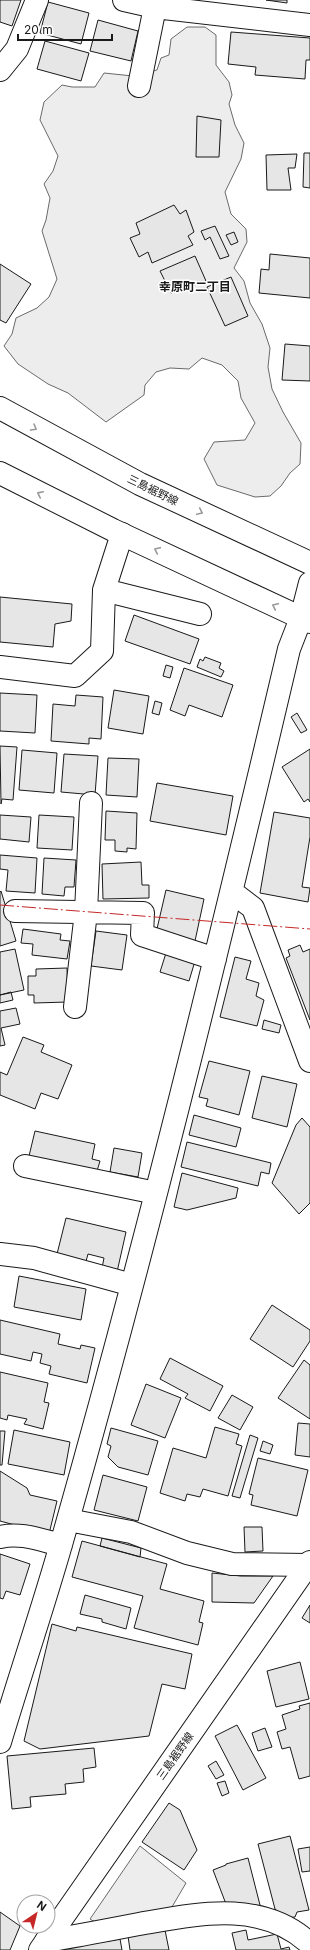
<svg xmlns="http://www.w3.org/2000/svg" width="310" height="1950" viewBox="0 0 310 1950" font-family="Inter,'Noto Sans JP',sans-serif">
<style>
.built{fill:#ededed;stroke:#6a6a6a}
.building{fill:#e6e6e6;stroke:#1a1a1a}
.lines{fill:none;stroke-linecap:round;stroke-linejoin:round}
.minor-casing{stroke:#1a1a1a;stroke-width:24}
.major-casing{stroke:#1a1a1a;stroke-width:24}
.minor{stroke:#fff;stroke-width:22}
.major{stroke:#fff;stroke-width:22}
.power{stroke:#c62828;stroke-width:1;stroke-dasharray:14 3 2 3;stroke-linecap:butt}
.oneway{stroke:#989898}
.labels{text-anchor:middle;stroke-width:3;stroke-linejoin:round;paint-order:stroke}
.street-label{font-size:11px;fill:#1a1a1a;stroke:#fff}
.neighbourhood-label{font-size:12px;font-weight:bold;fill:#1a1a1a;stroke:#fff}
</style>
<rect width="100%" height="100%" fill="#fff"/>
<path class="built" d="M187 27H205L216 35V65L229 82 232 95 229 104 235 125 244 143 241 159 225 192 231 214 246 229 247 242 234 268 244 281 250 303 262 324 270 348 268 367 272 389 283 412 301 443 300 464 290 473 281 486 270 496 255 497 217 485 204 459 214 442 245 440 255 423 241 398 238 381 222 365 202 358 189 369 170 368 156 372 145 385 144 395 106 422 68 393 48 384 18 364 4 346 12 334 16 318 37 308 49 297 57 279 42 231 46 220 50 198 44 184 53 171 58 156 40 120 44 102 62 85 72 87H95L104 73 133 76 157 70 161 58 169 55 171 39Z
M140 1846 186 1883 169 1912 95 1922 90 1919Z"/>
<path class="building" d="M0 0H21L12 26 0 22Z
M266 0H287V3Z
M48 2 89 13 81 44 40 33Z
M98 20 138 31 131 61 90 51Z
M231 32 310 38V60H306L305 79 255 75 256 67 228 64Z
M45 41 89 53 81 81 37 69Z
M197 116 221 120 219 157H196Z
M304 153H310V188L303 187Z
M297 154 295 168H288L291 190H267L266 155Z
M174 205 180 214 186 210 194 232 188 236 193 245 152 263 148 252 139 257 130 238 140 234 136 223Z
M215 226 229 256 220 259 210 237 205 240 201 231Z
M234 232 238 242 231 245 226 235Z
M270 254 310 258V298L259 293 261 269 269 270Z
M195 256 206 281 171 293 160 271Z
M0 264 31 284 6 323 0 320Z
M231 277 248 316 225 326 207 287Z
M285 344 310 346V381L282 380Z
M0 597 72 604 71 621 55 624 53 647 0 642Z
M134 615 199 639 190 664 125 641Z
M205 657 221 663 219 668 224 671 221 677 197 667 200 659 203 661Z
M166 665 173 667 170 678 163 676Z
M184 668 233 685 222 717 189 705 185 716 170 710Z
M114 690 149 696 143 734 108 728Z
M0 693 37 695 35 733 0 731Z
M76 695 103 697 101 739 89 738V744L51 741 53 704 75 706Z
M155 701 162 703 159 715 152 713Z
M297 713 307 730 301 733 291 717Z
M0 746 17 747 13 800 2 799 1 804Z
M310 749V802L308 799 304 802 282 767Z
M22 750 57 753 54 793 19 790Z
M64 754 98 756 95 795 61 792Z
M108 758 139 759 137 797 106 795Z
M157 783 233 796 226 835 150 821Z
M106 811 137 813 136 849 127 848V852L115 851V840H105Z
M274 812 310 818V837L302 887 310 888 308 902 260 893Z
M0 815 31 817 29 842 0 839Z
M39 815 74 817 72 850 37 848Z
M0 855 37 858 35 893 6 891 8 870 0 869Z
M44 858 76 860 74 887H65L64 896 42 894Z
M141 862 142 885H149V898L103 899 102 864Z
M166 890 204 899 195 941 156 933Z
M1 891 16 941 0 946V892Z
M23 929 61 934 60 940 70 941 67 959 32 955 33 944 21 943Z
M96 931 127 935 122 970 91 966Z
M300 945 303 952 310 949V1020L286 958 290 956 288 950Z
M15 949 24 990 0 995V952Z
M166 953 195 961 189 981 160 972Z
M235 957 251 961 246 979 259 983 256 996 264 1000 257 1026 220 1017Z
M67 968 68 1002 34 1003V995H28V976H36V969Z
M11 992 13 1000 0 1003V995Z
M16 1008 20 1024 1 1028 5 1045 0 1046V1011Z
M264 1020 281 1025 279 1033 262 1029Z
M23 1037 44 1045 41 1052 72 1065 58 1099 41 1093 35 1109 0 1095V1072L7 1075Z
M209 1061 250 1071 239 1115 206 1106 208 1099 199 1097Z
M262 1076 297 1084 287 1127 252 1118Z
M194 1115 241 1128 236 1147 189 1135Z
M302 1118 310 1127V1203L299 1214 272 1183 296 1125Z
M35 1131 95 1144 92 1159 100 1161 97 1171 29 1156Z
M187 1142 271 1163 269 1174 261 1172 258 1186 181 1167Z
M114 1148 142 1153 138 1177 110 1172Z
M182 1173 238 1188 236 1198 187 1210 174 1207Z
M66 1218 126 1232 117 1272 102 1268 104 1258 88 1254 85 1265 56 1258Z
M19 1276 86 1289 81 1320 14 1307Z
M272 1305 310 1330V1341L293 1367 250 1339Z
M0 1320 60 1334 58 1344 80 1349 81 1345 95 1348 87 1383 49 1374 51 1366 40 1363 42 1354 33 1352 31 1361 0 1354Z
M170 1358 223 1386 210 1411 185 1398 188 1394 160 1379Z
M304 1360 310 1365V1419L278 1398Z
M0 1372 48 1383 44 1402 49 1403 43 1429 24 1424 27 1419 8 1415 7 1420 0 1418Z
M146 1384 181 1398 165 1438 131 1425Z
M232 1395 253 1407 240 1430 218 1418Z
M298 1423 310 1424V1457L295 1455Z
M215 1427 239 1434 236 1444 242 1446 228 1496 203 1489 200 1497 187 1494 185 1501 160 1493 173 1448 206 1458Z
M111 1428 158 1441 148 1475 118 1467 108 1457 111 1446 107 1444Z
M14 1430 70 1442 64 1475 8 1464Z
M0 1431H5L2 1465H0Z
M250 1435 258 1438 240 1498 232 1496Z
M263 1441 273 1445 270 1454 260 1451Z
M258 1458 308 1470 297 1516 251 1505 253 1495 249 1494Z
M0 1471 27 1488 30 1495 57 1501 49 1534 0 1521Z
M103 1475 147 1487 138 1521 94 1510Z
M244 1527H262L263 1551 245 1552Z
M102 1538 141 1548 140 1557 100 1546Z
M82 1541 167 1564 160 1589 204 1601 199 1622 203 1623 198 1645 134 1628 143 1596 72 1577Z
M0 1554 30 1564 20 1595 6 1591 3 1599 0 1598Z
M212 1573 241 1576H273L254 1603 212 1602Z
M85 1595 131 1608 126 1629 102 1622V1619L80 1614Z
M310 1605V1623L302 1618Z
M52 1624 76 1631 77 1627 192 1654 185 1689 162 1684 149 1736 40 1749 24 1741Z
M300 1662 309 1699 276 1707 267 1671Z
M310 1703V1776L299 1779 290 1747 282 1749 277 1732 286 1729 282 1715 300 1709 299 1706Z
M237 1725 266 1778 243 1790 215 1736Z
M265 1728 272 1747 258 1751 252 1733Z
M94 1748 96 1767 83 1769 84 1782 65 1784 66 1794 30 1797 31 1807 12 1809 7 1756Z
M216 1761 224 1775 216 1779 208 1766Z
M225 1781 229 1793 222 1796 217 1783Z
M169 1803 180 1810 197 1850 184 1870 142 1842Z
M290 1836 309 1910 297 1912 295 1917 285 1918 275 1909 258 1844Z
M310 1847V1871L302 1872 298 1849Z
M248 1858 261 1909 226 1904 213 1870 226 1865V1864Z
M0 1912 20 1926 10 1950H0Z
M165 1930 169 1950H130L128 1936Z
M246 1930 248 1940 277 1934 281 1949 289 1947 290 1950H236L232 1933Z
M120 1939 122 1950H65L67 1948Z"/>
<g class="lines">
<g class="minor-casing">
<path id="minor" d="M124 0 155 7 139 86
M155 0V7L310 25
M0 70 17 49 37 0
M104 590 200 614
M0 667 75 676 102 651 104 590 122 534
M232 892 253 908 310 1061
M15 911 143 913 142 935 215 959
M75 1007 86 912 91 803
M25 1166 156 1193
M0 1254 34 1258 132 1285
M68 1520 131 1532 187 1553 232 1564 308 1565
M0 1537C21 1532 40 1540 61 1545
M0 1742C20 1675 43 1608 62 1541 146 1246 219 947 289 649L301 618 310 583
M46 1941C77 1936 108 1930 139 1924 197 1914 262 1899 310 1944"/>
</g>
<g class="major-casing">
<path id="major" d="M0 408 140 484 310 563
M0 473 113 530 310 622
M40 1950 310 1562"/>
</g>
<use href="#minor" class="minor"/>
<use href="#major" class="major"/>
<path class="power" d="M0 905 310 929"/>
</g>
<defs><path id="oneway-chevron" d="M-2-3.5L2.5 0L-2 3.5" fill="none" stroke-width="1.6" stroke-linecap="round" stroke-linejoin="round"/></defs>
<g class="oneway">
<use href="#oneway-chevron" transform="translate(34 428) rotate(30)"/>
<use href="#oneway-chevron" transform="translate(40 494) rotate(-154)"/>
<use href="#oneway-chevron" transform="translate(200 512) rotate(25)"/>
<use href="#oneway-chevron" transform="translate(157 550) rotate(-155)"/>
<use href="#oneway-chevron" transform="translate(275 606) rotate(-155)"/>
</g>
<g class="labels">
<g class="street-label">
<text transform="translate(153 490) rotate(26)" y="4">三島裾野線</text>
<text transform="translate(175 1756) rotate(-55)" y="4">三島裾野線</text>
</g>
<g class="neighbourhood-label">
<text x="195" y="291">幸原町二丁目</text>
</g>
</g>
<g transform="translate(36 1914) rotate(35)"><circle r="19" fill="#ffffff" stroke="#a3a3a3"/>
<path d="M0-3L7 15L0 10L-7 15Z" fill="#c62828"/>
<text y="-6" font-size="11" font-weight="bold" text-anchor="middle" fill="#1a1a1a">N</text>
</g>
<path d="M18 34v6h94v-6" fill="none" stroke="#1a1a1a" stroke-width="2"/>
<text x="24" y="34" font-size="12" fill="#1a1a1a" stroke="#ffffff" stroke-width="3" paint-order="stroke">20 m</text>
</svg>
